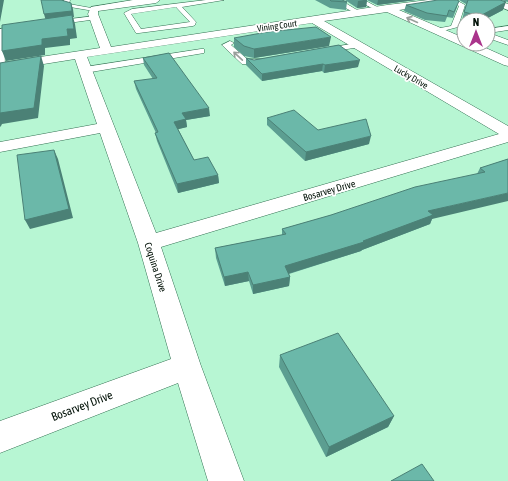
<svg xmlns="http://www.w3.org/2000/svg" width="508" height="481" viewBox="0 0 508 481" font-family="'Asap Condensed',sans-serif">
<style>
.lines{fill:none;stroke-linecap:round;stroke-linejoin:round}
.service-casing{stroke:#347153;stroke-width:1}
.minor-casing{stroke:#347153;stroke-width:1}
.primary-casing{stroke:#347153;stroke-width:1}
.service{fill:#fff;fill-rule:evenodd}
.minor{fill:#fff;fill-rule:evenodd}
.primary{fill:#fff;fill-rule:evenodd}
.wall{fill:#5c9e91}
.shaded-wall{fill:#4b8176}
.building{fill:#6bb8a9;stroke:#4b8176}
.oneway{stroke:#999f9b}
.labels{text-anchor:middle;stroke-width:3.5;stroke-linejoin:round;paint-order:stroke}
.far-street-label{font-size:9px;fill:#001006;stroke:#fff}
.street-label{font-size:10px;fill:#001006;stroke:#fff}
.near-street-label{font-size:12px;fill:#001006;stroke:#fff}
</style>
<rect width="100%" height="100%" fill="#b7f6d3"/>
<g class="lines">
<g class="service-casing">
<path id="service" d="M64 0H70L69 4 97 9 94 11 64 6Z
M206 0H224L182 7 196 22 195 25 193 26 139 33H136L124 13 132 9ZM176 7 190 22 141 29 131 14Z
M334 0H343L342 1 362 13 357 14 334 2Z
M356 0H364L383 10 378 11Z
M448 0H456L465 5 458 27 435 33V29L451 26 459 6Z
M95 16 98 18 97 19 54 25 51 23 54 21Z
M22 25H25V29L4 33 5 66 0 68V29Z
M508 26V30L489 33 508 40V45L488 38V29Z
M230 41 234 43 231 45 247 59H265L269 62 265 65 242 64 222 45Z
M357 43 361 45 360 47 322 53 318 51 322 49Z
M201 49H204V53L85 73 81 70 85 67Z"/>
</g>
<g class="minor-casing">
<path id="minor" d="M133 0H160L156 3 98 11V14L111 47 387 5 428 0H450L446 3 399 10 464 38V44H477L508 58V66L504 65 387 12 324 21 508 126V142L161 247 201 366 244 481H208L178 383 0 453V421L171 359 138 243 100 133 0 152V142L97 124 75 59 0 71V63L100 48 88 14 91 7ZM312 23 499 134 156 233 87 57Z"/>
</g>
<g class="primary-casing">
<path id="primary" d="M484 0H497L508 4V10Z"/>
</g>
<use href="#service" class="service"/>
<use href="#minor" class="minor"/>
<use href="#primary" class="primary"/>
</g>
<path class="wall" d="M315 0H342L347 2 346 10 330 8Z
M345 0H367L366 7 357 8Z
M367 0H416L377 5Z
M459 0H500L503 10 484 20H464V21L462 20 466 4Z
M501 0H508V2Z
M406 5 457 7 453 18 447 17 445 22 425 20 404 11Z
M234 38 329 46 254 58 244 56 234 47Z
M339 45 358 67 324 73 322 71 262 81 246 65V58L254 60Z
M143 58 210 116 186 120 187 127 178 129 194 160 218 175 219 183 178 193 157 141 155 133H156L136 89 134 81 153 79 144 65Z
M267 118 318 130 369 144 305 161 267 125Z
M508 159 432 219 430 224 362 250 361 251 289 274 290 277 289 286 253 294 249 281 225 286 216 258 215 248 282 235V229L477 174 480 168Z
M280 355 394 416 388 427 326 457 279 367Z"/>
<path class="shaded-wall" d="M0 0H4L0 22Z
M364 0H367L366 7 357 8 358 1Z
M378 0H416L377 5Z
M506 2 503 10 484 20H479L480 16Z
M71 3 73 9 74 17H73L75 24 77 38 70 39V45L45 48V55L6 61 2 51 42 39 46 21 44 14Z
M331 37 329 46 254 58V49Z
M41 56 44 66 38 118 2 124 1 126 0 127V113Z
M360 60 358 67 324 73 325 65Z
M323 64 322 71 262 81V74Z
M209 108 210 116 186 120 187 127 175 130 174 122 182 113Z
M371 136 369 144 305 161 306 152Z
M54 150 58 159 73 218 30 229 25 220Z
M218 175 219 183 178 193 177 184Z
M508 193V201L432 219 430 224 362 250 361 251 284 275 285 266 363 241 428 211Z
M248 272 249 281 225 286 224 277Z
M290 277 289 286 253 294V285Z
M394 416 388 427 326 457 329 447Z"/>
<path class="building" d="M41 0H61L71 3 72 11 44 14Z
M330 0H342L347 2 331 1Z
M438 0H457L459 1 454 12 449 10 447 16 427 13 406 5Z
M468 0H500L506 2 480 16 464 12Z
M72 15 74 29H67L68 36 42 39V45L2 51V25Z
M316 27 331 37 254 49 244 46 234 38 267 32Z
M339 45 360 60 325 65 323 64 262 74 246 58 254 60Z
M169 53 209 108 182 113 186 119 174 122 194 160 208 157 218 175 177 184 155 133 158 132 134 81 157 78 143 58Z
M41 56 34 108 0 113V63Z
M294 110 318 130 366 119 371 136 306 152 267 118Z
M54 150 69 209 25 220 17 155Z
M508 159V193L428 211 433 215 363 241 364 242 285 266 290 277 253 285 248 272 224 277 215 248 286 234 282 229 331 215 415 187 485 172 480 168Z
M338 333 394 416 329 447 280 355Z
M422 464 434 481H391Z"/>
<defs><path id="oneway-shaft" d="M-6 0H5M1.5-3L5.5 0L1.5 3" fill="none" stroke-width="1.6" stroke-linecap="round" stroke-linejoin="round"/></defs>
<g class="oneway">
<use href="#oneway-shaft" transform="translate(412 20) rotate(-156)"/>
<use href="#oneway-shaft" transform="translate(238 56) rotate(-137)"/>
</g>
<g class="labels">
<g class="far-street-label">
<text transform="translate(277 26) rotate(-8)" y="3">Vining Court</text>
<text transform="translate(411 77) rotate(30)" y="3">Lucky Drive</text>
</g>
<g class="street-label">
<text transform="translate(329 190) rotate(-16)" y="4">Bosarvey Drive</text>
<text transform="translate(156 267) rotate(72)" y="4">Coquina Drive</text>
</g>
<g class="near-street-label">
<text transform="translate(82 406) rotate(-21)" y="4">Bosarvey Drive</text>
</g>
</g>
<g transform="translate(476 32)"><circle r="19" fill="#ffffff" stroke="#999f9b"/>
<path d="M0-3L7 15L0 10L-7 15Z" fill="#aa348b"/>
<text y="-6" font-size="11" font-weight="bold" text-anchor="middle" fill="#001006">N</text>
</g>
</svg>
